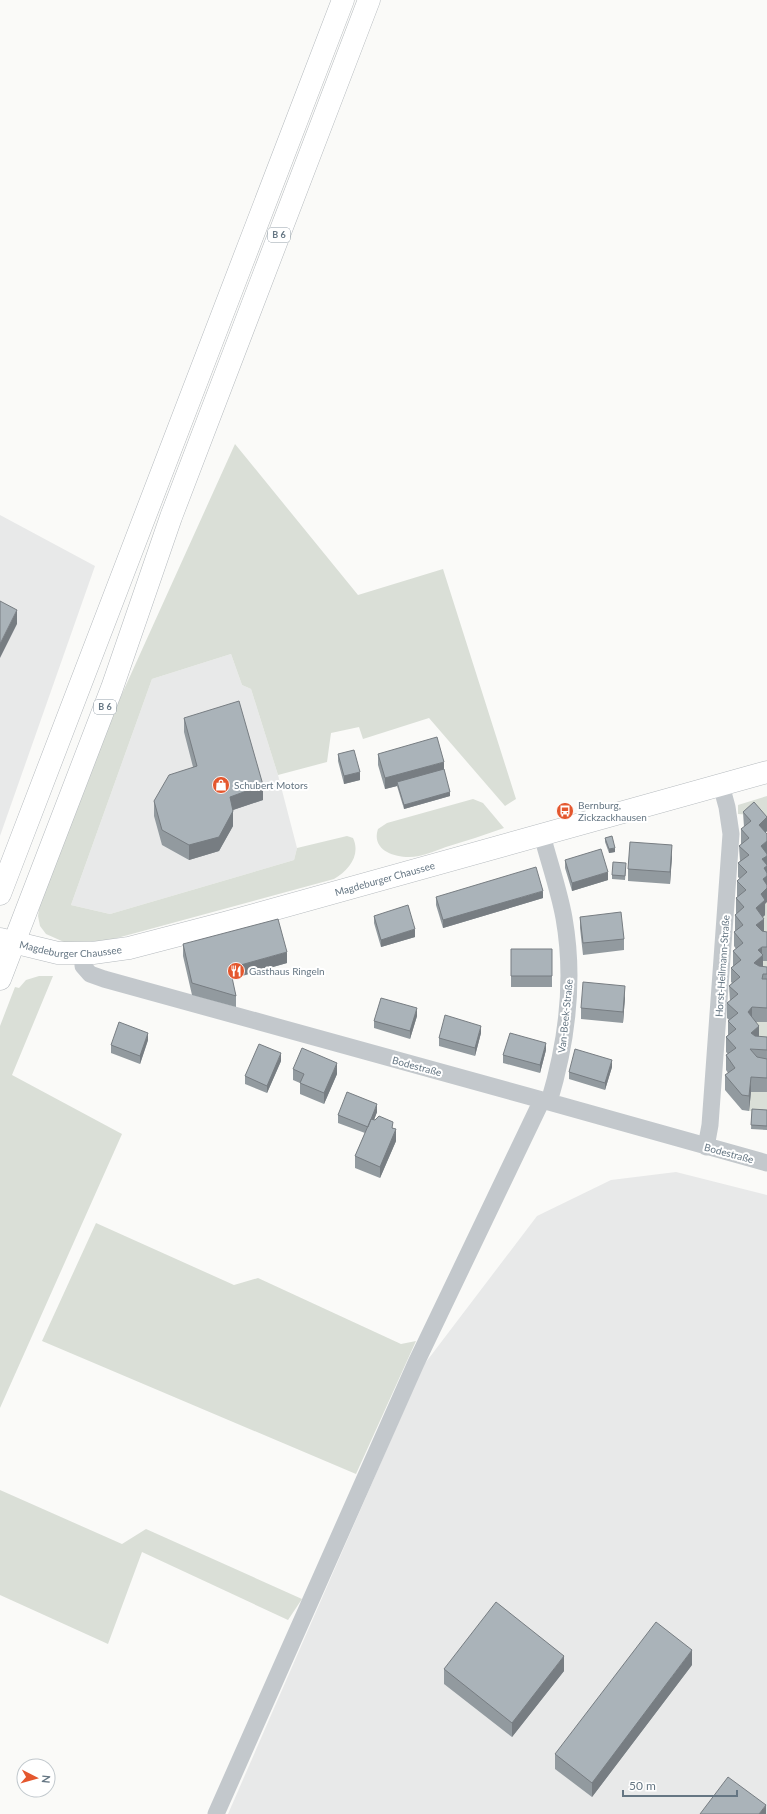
<svg xmlns="http://www.w3.org/2000/svg" width="767" height="1814" viewBox="0 0 767 1814" font-family="Lato,sans-serif">
<style>
.built{fill:#e8e9e9}
.green{fill:#dadfd7}
.lines{fill:none;stroke-linecap:round;stroke-linejoin:round}
.major-casing{stroke:#b5babe;stroke-width:23}
.minor{stroke:#c3c8cc;stroke-width:17}
.major{stroke:#fff;stroke-width:22}
.wall{fill:#929a9f}
.shaded-wall{fill:#777d82}
.building{fill:#aab3b9;stroke:#777d82}
.labels{text-anchor:middle;stroke-width:4;stroke-linejoin:round;paint-order:stroke}
.shield{fill:#fff;stroke:#939fa8;stroke-width:1}
.shield-label{font-size:9px;font-weight:bold;fill:#657683}
.poi-label{font-size:10px;fill:#657683;stroke:#fff;text-anchor:start}
.street-label{font-size:10px;fill:#657683;stroke:#fff}
</style>
<rect width="100%" height="100%" fill="#fafaf8"/>
<path class="built" d="M0 515 95 566 0 836Z
M231 654 242 685 251 689 278 775 297 848 294 860 110 914 71 905 152 679Z
M676 1172 767 1195V1814H228L423 1366 537 1216 611 1180Z"/>
<path class="green" d="M235 444 358 595 443 569 516 799 505 806 429 718 363 739 359 727 331 733 327 762 278 775 251 689 242 685 231 654 152 679 71 905 110 914 294 860 297 848 347 836 353 838C361 855 349 870 334 879L106 941 64 942 46 934 40 926 38 916 40 903 117 705Z
M767 796V816L738 814V805Z
M473 799 483 803 504 828C485 835 465 841 446 847 437 850 428 854 419 856 401 860 370 853 378 829L387 823Z
M767 843V1112L749 1111Z
M39 976H53L12 1075 122 1134 0 1408V1026L15 987 19 988 26 980Z
M96 1223 234 1285 258 1278 401 1344 416 1341 356 1474 42 1341Z
M0 1490 122 1544 146 1529 302 1599 288 1620 142 1552 108 1644 0 1595Z"/>
<g class="lines">
<g class="major-casing">
<g id="major">
<path d="M0 894 343 0"/>
<path id="s1" d="M0 939 58 953H93L129 948 225 923 767 772"/>
<path d="M0 979 112 688 171 517 369 0"/>
</g>
</g>
<path class="minor" d="M542 835C549 862 559 890 564 918 575 980 567 1042 549 1102
M83 953V966L90 974 104 979 542 1100 767 1163
M706 1147 710 1125 731 834 727 807 721 785
M216 1814 416 1363 542 1100"/>
<use href="#major" class="major"/>
</g>
<path class="wall" d="M184 718 263 800 233 810V826L219 851 189 860 162 845 154 816V801L193 767 184 732Z
M338 754 360 780 344 784 338 761Z
M378 754 444 769 450 796 404 809 397 786 385 789 378 765Z
M743 812 767 831 766 832 765 915 763 917 764 932H767V961H763V967H767V1022H756L759 1037H767V1092H751L749 1111 742 1110 725 1090V1075L728 1073 726 1070V1055L728 1054 726 1052V1037L728 1035V1021L729 1020 727 1018V1003L730 1001 729 986 732 983 731 982V968L733 966V951L736 949 734 946V932L735 931V915L737 913H736V898L738 897 737 896V881L740 879 738 877V863L740 861 739 846 741 845V829L744 827Z
M605 838 615 852 609 853 605 842Z
M672 856 670 884 628 881V869Z
M565 860 608 880 572 891 565 868Z
M626 867 625 880 612 879V875Z
M436 897 543 898 443 928 436 905Z
M374 916 415 937 381 947 374 923Z
M580 917 624 939V950L583 955 580 928Z
M183 944 287 963 232 979 236 996V1007L192 995 183 956Z
M511 949H552V987H511Z
M625 997 623 1023 581 1019V1008Z
M417 1016 410 1039 374 1028V1021Z
M481 1033 475 1056 439 1046V1038Z
M148 1040 140 1064 111 1053V1045Z
M546 1050 540 1073 503 1063V1055Z
M281 1061 267 1093 245 1084V1076Z
M612 1067 605 1090 569 1079V1072Z
M293 1069 337 1074 324 1104 300 1094V1083L293 1080Z
M752 1109 767 1110V1130L751 1129Z
M377 1112 374 1120 393 1128 396 1141 380 1178 355 1168V1156L365 1133 338 1123V1115Z
M692 1665 592 1797 555 1769V1754Z
M444 1669 564 1671 512 1737 444 1684Z"/>
<path class="shaded-wall" d="M17 610V624L0 658V644Z
M444 762V773L397 782V786L385 789V778Z
M360 772V780L344 784V776Z
M263 785V800L230 811V797Z
M450 792V796L404 809V805Z
M233 811V826L219 851 189 860V845Z
M767 817V831L759 840V825Z
M767 841V902L765 904V915L756 923V908L761 894V846Z
M672 845V856L670 884V872Z
M615 848V852L609 853V849Z
M608 872V880L572 891V883Z
M543 891V898L443 928V920Z
M764 919V933L756 925Z
M415 929V937L381 947V940Z
M762 947V957L763 955V970L754 963 758 950Z
M287 952V963L230 979V968Z
M625 986V997L623 1023V1012Z
M752 1007V1022L748 1012Z
M417 1008V1016L410 1039V1031Z
M481 1026V1033L475 1056V1048Z
M759 1026V1041L751 1033Z
M148 1033V1040L140 1064V1056Z
M546 1043V1050L540 1073V1065Z
M281 1053V1061L267 1093V1086Z
M612 1060V1067L605 1090V1083Z
M337 1063V1074L324 1104V1093Z
M751 1077V1092L749 1111V1096Z
M377 1104V1112L368 1135V1127Z
M396 1129V1141L380 1178V1167Z
M692 1650V1665L592 1797V1783Z
M564 1656V1671L512 1737V1723Z
M766 1805V1814H759Z"/>
<path class="building" d="M0 601 17 610 0 644Z
M239 701 263 785 230 797 233 811 219 837 189 845 162 830 154 801 169 775 197 766 184 718Z
M437 737 444 762 385 778 378 754Z
M354 750 360 772 344 776 338 754Z
M444 769 450 792 404 805 397 782Z
M754 802 767 817 759 825 767 834V841L761 846 767 854V856L762 859 767 865V866L764 868 767 873V876L763 879 767 885V888L761 894 765 900 756 908 764 919 756 925 762 931 767 932V947H762L758 950 763 955 754 963 759 966 767 967V974H763L762 979H767V1008L752 1007 748 1012 759 1026 751 1033 755 1036 767 1037V1050L750 1049 757 1057 767 1059V1078L751 1077 749 1096 742 1095 725 1075 735 1068 726 1055 736 1048 726 1037 736 1029 728 1021 738 1013 727 1003 738 994 729 986 740 977 731 968 741 960 733 951 743 943 734 932 743 925 735 915 744 907 736 898 746 890 737 881 747 872 738 863 749 855 739 846 749 838 741 829 751 821 743 812Z
M612 836 615 848 609 849 605 838Z
M630 842 672 845 670 872 628 869Z
M601 849 608 872 572 883 565 860Z
M613 862 626 863 625 876 612 875Z
M536 867 543 891 443 920 436 897Z
M408 905 415 929 381 940 374 916Z
M621 912 624 939 583 943 580 917Z
M278 919 287 952 230 968 236 996 192 983 183 944Z
M511 949H552V976H511Z
M583 982 625 986 623 1012 581 1008Z
M381 998 417 1008 410 1031 374 1021Z
M445 1015 481 1026 475 1048 439 1038Z
M119 1022 148 1033 140 1056 111 1045Z
M510 1033 546 1043 540 1065 503 1055Z
M259 1044 281 1053 267 1086 245 1076Z
M302 1048 337 1063 324 1093 300 1083 304 1074 293 1069Z
M575 1049 612 1060 605 1083 569 1072Z
M347 1092 377 1104 368 1127 338 1115Z
M752 1109 767 1110V1126L751 1125Z
M379 1116 393 1122 392 1128 396 1129 380 1167 355 1156 371 1119 375 1120Z
M496 1602 564 1656 512 1723 444 1669Z
M656 1622 692 1650 592 1783 555 1754Z
M728 1777 766 1805 759 1814H700Z"/>
<defs>
<g id="shop-disc" transform="scale(0.9)"><circle r="9.5" fill="#e4572e" stroke="#fff"/><path d="M-5-2.5h2.3a2.7 3.5 0 0 1 5.4 0H5L5.5 6h-11ZM-1.5-2.5h3a1.5 2.3 0 0 0-3 0Z" fill="#fff"/></g>
<g id="bus-disc" transform="scale(0.9)"><circle r="9.5" fill="#e4572e" stroke="#fff"/><path d="M-5-6H5V4H4V6H2V4H-2V6H-4V4H-5ZM-3.5-4V0h7V-4ZM-3.5 1.2v1.5H-2V1.2ZM2 1.2v1.5H3.5V1.2Z" fill="#fff"/></g>
<g id="restaurant-disc" transform="scale(0.9)"><circle r="9.5" fill="#e4572e" stroke="#fff"/><path d="M-5-6h1v4h1v-4h1v4h1v-4h1v5L-1.5 .5V6h-2V.5L-5-1ZM5-6V6H3V1.5H1.5Q1.5-4 5-6Z" fill="#fff"/></g>
</defs>
<g fill-rule="evenodd">
<use href="#shop-disc" x="221" y="785"/>
<use href="#bus-disc" x="565" y="811"/>
<use href="#restaurant-disc" x="236" y="971"/>
</g>
<g class="labels">
<g class="shield">
<rect x="268" y="228" width="22" height="14" rx="3"/>
<rect x="94" y="700" width="22" height="14" rx="3"/>
</g>
<g class="shield-label">
<text x="279" y="238">B 6</text>
<text x="105" y="710">B 6</text>
</g>
<g class="poi-label">
<text x="234" y="789">Schubert Motors</text>
<text x="578" y="809">Bernburg,<tspan x="578" dy="12">Zickzackhausen</tspan></text>
<text x="249" y="975">Gasthaus Ringeln</text>
</g>
<g class="street-label">
<text dy="4" stroke="none"><textPath href="#s1" startOffset="396">Magdeburger Chaussee</textPath></text>
<text dy="4" stroke="none"><textPath href="#s1" startOffset="72">Magdeburger Chaussee</textPath></text>
<text transform="translate(722 966) rotate(-86)" y="4">Horst-Heilmann-Straße</text>
<text transform="translate(565 1016) rotate(-84)" y="4">Van-Beek-Straße</text>
<text transform="translate(417 1066) rotate(15)" y="4">Bodestraße</text>
<text transform="translate(729 1153) rotate(15)" y="4">Bodestraße</text>
</g>
</g>
<g transform="translate(36 1778) rotate(96)"><circle r="19" fill="#ffffff" stroke="#c1c8cd"/>
<path d="M0-3L7 15L0 10L-7 15Z" fill="#e4572e"/>
<text y="-6" font-size="11" font-weight="bold" text-anchor="middle" fill="#657683">N</text>
</g>
<path d="M623 1790v6h114v-6" fill="none" stroke="#657683" stroke-width="2"/>
<text x="629" y="1790" font-size="12" fill="#657683" stroke="#ffffff" stroke-width="3" paint-order="stroke">50 m</text>
</svg>
